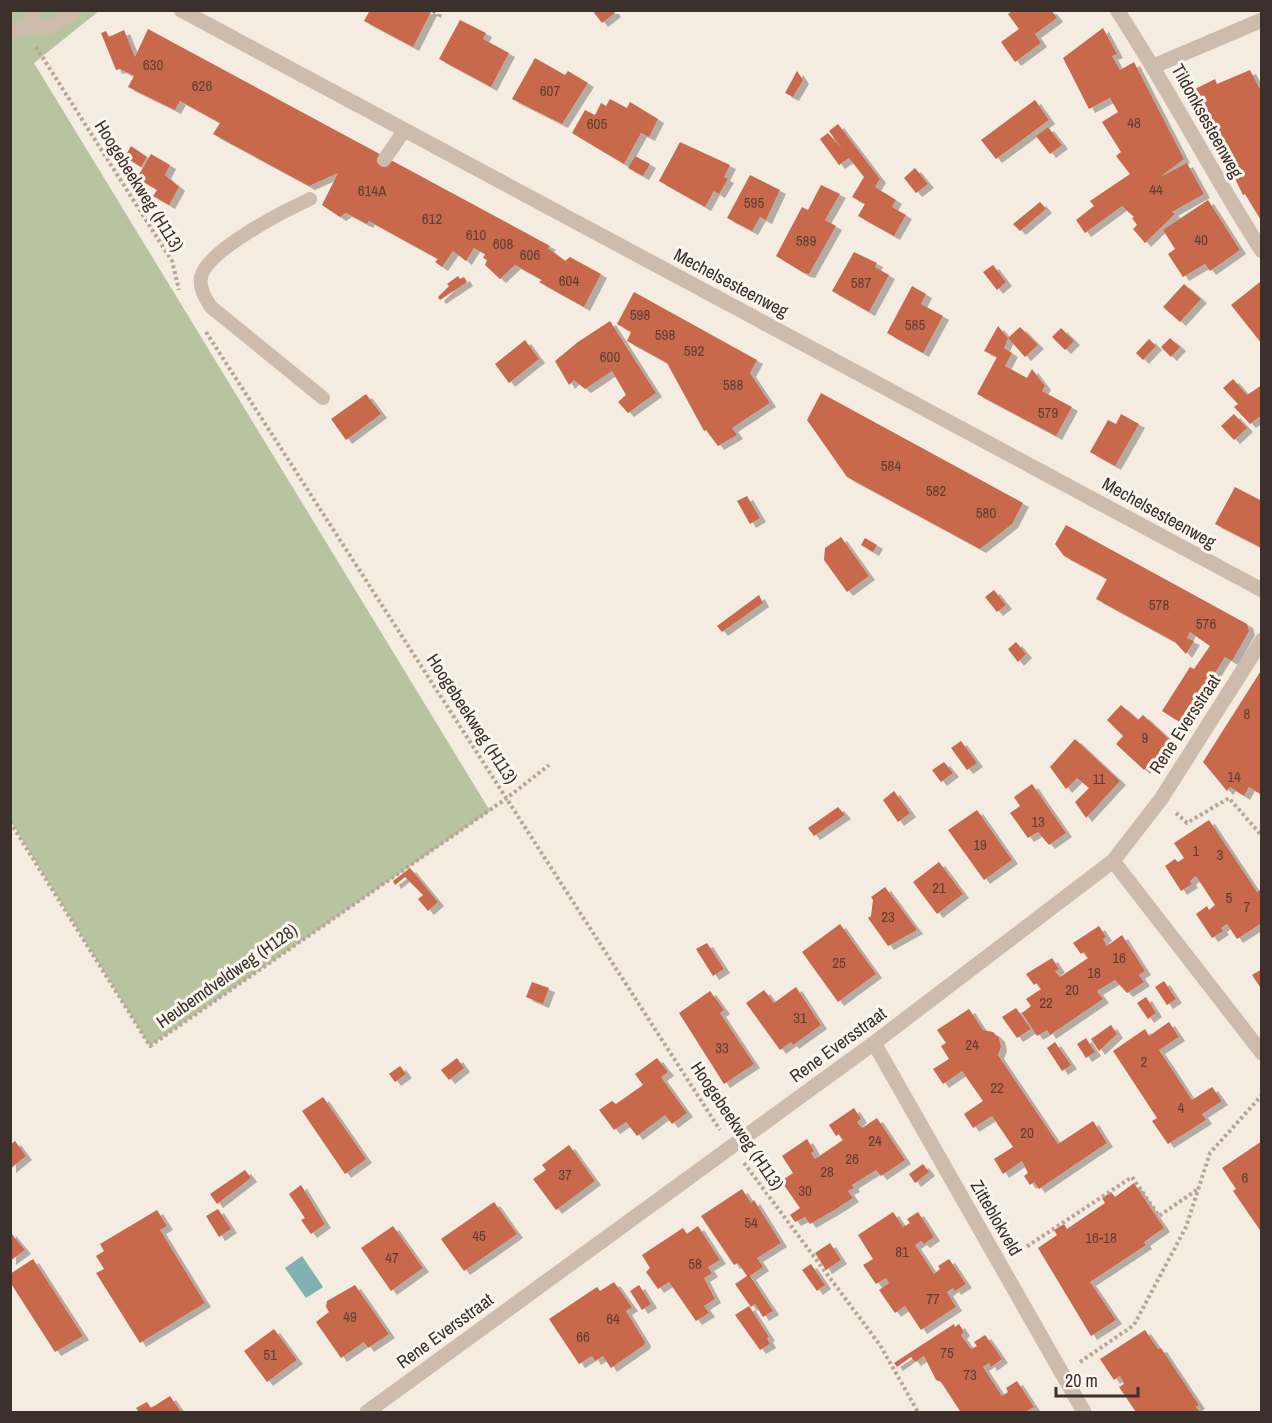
<svg xmlns="http://www.w3.org/2000/svg" width="1272" height="1423" viewBox="0 0 1272 1423" font-family="'Archivo Narrow',sans-serif">
<style>
.green{fill:#b8c4a0}
.water{fill:#7fb0b2}
.building{fill:#c8694b;filter:url(#shadow)}
.lines{fill:none;stroke-linecap:round;stroke-linejoin:round}
.path{stroke:#b9a596;stroke-width:4;stroke-dasharray:3 3;stroke-linecap:butt}
.service{stroke:#cdbbac;stroke-width:14}
.minor{stroke:#cdbbac;stroke-width:15}
.tertiary{stroke:#cdbbac;stroke-width:15}
.labels{text-anchor:middle;stroke-width:6;stroke-linejoin:round;paint-order:stroke}
.number-label{font-size:15px;fill:#5e3e33}
.street-label{font-size:18px;fill:#3b302b;stroke:#fbf5ee}
</style>
<defs>
<filter id="shadow"><feDropShadow dx="6" dy="4" stdDeviation="0" flood-color="#0004"/></filter>
</defs>
<rect width="100%" height="100%" fill="#f4ebe1"/>
<path class="green" d="M11 11H99L34 63 490 811 150 1046 11 822Z"/>
<path class="water" d="M302 1256 323 1287 306 1298 285 1268Z"/>
<path class="building" d="M370 10H436L435 14 431 12 413 47 364 21Z
M592 10H613L615 13 602 23Z
M1014 10H1051L1057 18 1035 34 1041 43 1015 62 1001 42 1019 29 1008 14Z
M460 20 486 33 483 39 509 53 491 87 439 59Z
M1103 28 1117 54 1112 56 1120 70 1134 62 1184 159 1160 177 1187 163 1204 194 1172 212 1175 214 1145 243 1133 229 1137 225 1132 218 1134 217 1122 206 1085 233 1076 220 1094 206 1090 201 1130 174 1116 156 1121 152 1102 122 1118 112 1110 98 1089 109 1063 58Z
M148 29 528 234 550 246 548 248 565 261 570 257 601 274 584 307 539 282 542 280 515 265 500 279 485 265 487 260 483 258 485 254 474 248 466 261 453 251 442 267 435 262 438 259 369 221 367 224 346 213 340 217 322 205 338 173 309 186 213 134 220 123 180 101 175 110 128 87 134 76 120 69 116 70 101 33 106 31 109 37 124 30 135 57Z
M535 58 565 75 568 71 588 83 562 124 512 99Z
M1250 70 1262 93V222L1245 194 1243 195 1209 125 1189 92 1215 79 1217 84Z
M797 71 803 80 793 97 785 93Z
M610 99 627 108 630 102 658 119 649 137 641 133 624 164 572 133 585 110 595 115 601 103 606 106Z
M1035 100 1049 120 996 159 981 140Z
M838 124 880 179 875 187 896 200 892 207 906 215 894 236 858 216 865 204 852 197 864 177 849 158 839 165 820 139 828 133 842 149 829 131Z
M1048 127 1062 145 1050 154 1036 136Z
M680 142 730 165 724 177 728 179 719 194 714 191 705 207 659 181Z
M131 146 147 157 141 167 125 157Z
M151 154 170 165 165 175 179 187 169 205 153 196 157 190 137 178Z
M635 156 650 164 643 176 628 168Z
M915 168 928 184 916 193 904 178Z
M750 175 780 190 766 220 760 217 752 231 727 218Z
M821 185 840 194 825 220 836 226 809 274 804 273 776 256 802 207 808 210Z
M1208 200 1240 250 1210 271 1205 264 1183 277 1168 254 1175 249 1163 230Z
M1040 202 1046 209 1020 231 1013 224Z
M854 252 877 263 875 267 889 275 869 312 832 291Z
M993 265 1006 282 997 290 983 272Z
M458 276 460 279 464 277 467 282 440 300 438 297 449 286 447 284Z
M1260 282 1262 284V344L1231 305Z
M1184 284 1201 299 1180 322 1163 307Z
M912 286 926 294 921 304 943 316 923 353 887 333Z
M634 292 757 360 750 373 770 403 732 428 737 435 718 446 706 430 704 431 667 363 627 341 631 332 617 324Z
M610 321 656 393 628 413 618 402 626 395 612 371 585 389 574 380 569 385 555 361 578 342Z
M998 326 1008 338 1004 348 1012 353 1005 366 1027 378 1032 369 1045 386 1042 391 1072 407 1056 436 977 394 997 357 984 351Z
M1020 327 1038 345 1025 357 1008 338Z
M1061 328 1074 341 1065 350 1052 337Z
M1170 338 1180 347 1171 357 1161 347Z
M1149 339 1156 346 1143 360 1136 353Z
M525 340 539 359 509 383 495 364Z
M1233 379 1247 395 1262 385V415L1250 424 1234 407 1238 404 1223 388Z
M821 393 1023 503 1012 524 980 549 847 477 807 420Z
M366 394 381 414 346 440 331 419Z
M1121 414 1139 424 1115 466 1090 452 1108 420 1116 424Z
M1234 414 1247 428 1234 440 1221 426Z
M1235 487 1262 501V548L1215 524Z
M747 496 760 518 750 524 737 501Z
M1066 525 1247 624 1249 631 1232 661 1225 657 1183 724 1162 711 1190 667 1194 669 1210 646 1190 632 1187 638 1194 641 1186 654 1175 642 1096 599 1107 579 1064 556 1055 544Z
M841 537 869 576 847 592 824 560 825 548Z
M865 538 877 545 873 552 861 545Z
M994 590 1006 605 997 612 985 597Z
M759 595 763 603 722 632 717 626Z
M1016 642 1026 654 1018 662 1008 649Z
M1262 669V795L1249 787 1244 796 1230 787 1227 791 1203 762Z
M1121 705 1138 720 1143 715 1171 741 1144 770 1116 744 1123 736 1107 720Z
M1075 739 1120 781 1086 818 1075 802 1089 788 1077 778 1066 789 1050 767Z
M961 741 977 763 967 770 951 748Z
M944 762 953 773 941 782 932 770Z
M1032 784 1066 833 1049 845 1038 832 1028 838 1010 813 1020 806 1014 797Z
M894 791 910 813 898 822 883 800Z
M838 807 845 815 814 836 808 828Z
M977 810 1012 860 984 880 948 830Z
M1209 820 1257 892 1260 890 1262 892V923L1237 939 1227 924 1221 928 1223 931 1212 938 1196 914 1207 906 1209 910 1215 905 1196 876 1190 881 1192 884 1181 891 1165 866 1175 859 1178 862 1184 858 1174 843Z
M939 862 963 894 937 914 913 882Z
M410 868 438 902 428 911 418 899 423 895 405 877 395 885 393 881Z
M885 887 917 930 888 946 868 918 871 916 873 900 871 897Z
M840 924 876 974 838 1002 802 952Z
M1099 926 1106 937 1103 939 1107 946 1122 935 1145 971 1139 975 1144 982 1127 993 1115 980 1097 991 1103 999 1050 1035 1047 1030 1037 1036 1022 1013 1031 1006 1026 999 1041 989 1037 983 1034 985 1026 974 1052 958 1059 969 1055 971 1060 977 1088 958 1084 952 1081 954 1073 943Z
M707 943 724 969 713 976 696 949Z
M1262 969V990L1252 975Z
M1164 981 1176 999 1167 1005 1155 987Z
M532 982 549 988 543 1004 526 997Z
M796 987 821 1025 793 1045 791 1042 780 1050 746 1003 764 990 774 1003Z
M710 991 724 1010 720 1013 754 1064 724 1084 679 1013Z
M1146 997 1156 1013 1148 1019 1137 1003Z
M1016 1008 1031 1029 1017 1038 1002 1017Z
M969 1009 983 1030 993 1032 999 1038 1001 1047 998 1055 1058 1144 1093 1121 1107 1143 1039 1189 1034 1182 1030 1185 1024 1176 1028 1173 1022 1161 1003 1174 994 1159 1013 1147 992 1116 973 1128 964 1114 983 1101 962 1071 943 1084 933 1069 949 1059 941 1046 946 1043 937 1030Z
M1169 1022 1179 1037 1159 1050 1175 1074 1192 1100 1212 1087 1222 1101 1202 1114 1206 1120 1168 1144 1152 1121 1157 1118 1113 1051 1145 1029 1149 1036Z
M1111 1025 1117 1034 1099 1051 1091 1039Z
M1086 1038 1095 1052 1086 1058 1077 1044Z
M1055 1042 1071 1065 1062 1071 1047 1048Z
M457 1058 464 1068 449 1080 441 1070Z
M657 1058 668 1072 661 1077 687 1113 672 1124 665 1115 637 1136 626 1122 614 1130 599 1110 612 1101 616 1104 643 1085 635 1074Z
M400 1066 406 1074 395 1082 389 1074Z
M323 1097 366 1159 345 1174 302 1111Z
M854 1108 861 1119 857 1122 862 1128 877 1118 905 1160 881 1176 876 1170 852 1185 854 1188 848 1191 853 1198 836 1209 810 1224 805 1217 795 1222 790 1215 800 1208 781 1181 793 1173 782 1156 807 1139 814 1151 811 1153 815 1159 843 1140 839 1134 836 1136 829 1125Z
M15 1141 26 1156 10 1169V1145Z
M1262 1141V1233L1233 1191 1236 1189 1222 1168Z
M569 1145 595 1181 556 1210 533 1179 546 1170 542 1165Z
M923 1164 929 1172 915 1183 909 1174Z
M245 1170 251 1178 217 1204 210 1194Z
M1134 1183 1164 1228 1144 1242 1146 1245 1090 1282 1116 1320 1091 1336 1038 1248 1057 1235 1054 1230 1064 1224 1067 1229 1105 1203 1102 1198 1111 1192 1115 1197Z
M301 1185 325 1224 311 1234 301 1220 305 1218 289 1194Z
M742 1189 751 1203 754 1200 781 1243 757 1258 763 1267 750 1276 773 1311 763 1317 755 1304 751 1307 735 1284 747 1276 738 1263 734 1265 701 1216Z
M494 1202 517 1234 464 1271 441 1239Z
M218 1209 231 1229 219 1237 206 1216Z
M157 1210 167 1226 160 1230 205 1303 140 1343 96 1273 104 1269 96 1256 104 1251 100 1244Z
M893 1212 903 1227 910 1223 907 1219 918 1212 934 1237 924 1244 921 1241 915 1245 925 1260 934 1274 940 1269 938 1266 949 1259 966 1284 955 1291 953 1288 947 1292 956 1307 921 1330 905 1306 895 1313 879 1290 889 1283 886 1278 876 1284 863 1265 873 1259 858 1235Z
M393 1226 423 1268 391 1291 361 1248Z
M698 1226 720 1260 708 1267 712 1273 704 1278 715 1299 704 1306 709 1313 696 1321 669 1282 658 1289 646 1272 650 1268 642 1255 683 1228 687 1234Z
M10 1232 25 1250 10 1261Z
M830 1243 841 1260 826 1270 815 1253Z
M33 1259 83 1336 55 1352 10 1282V1274Z
M811 1264 825 1285 817 1291 802 1270Z
M614 1282 632 1307 626 1311 645 1342 644 1345 611 1368 603 1356 595 1361 592 1356 579 1364 549 1319 597 1287 600 1291Z
M355 1285 389 1334 368 1348 364 1342 341 1358 316 1322 329 1312 326 1307 327 1301Z
M639 1285 651 1304 642 1310 630 1291Z
M749 1306 769 1337 767 1338 770 1344 760 1350 735 1315Z
M954 1324 955 1327 959 1324 964 1332 961 1335 971 1349 977 1346 974 1342 985 1335 994 1347 1002 1359 991 1367 989 1363 983 1367 1002 1396 1008 1392 1006 1388 1017 1381 1034 1407 1025 1412H956L960 1411 941 1382 936 1380 924 1356 915 1362 911 1357 897 1367 894 1363Z
M274 1329 297 1360 267 1382 244 1351Z
M1145 1330 1158 1349 1161 1348 1199 1405 1196 1407 1200 1412H1136L1119 1387 1124 1384 1120 1376 1114 1380 1100 1359Z
M170 1396 181 1412H139L136 1408 147 1402 151 1408Z"/>
<g class="lines">
<path class="path" d="M36 47 172 261 179 290
M206 332 720 1130
M1176 813 1187 823 1229 798 1262 836
M10 822 150 1046 507 798 549 765
M744 1163 880 1345 918 1412
M1017 1253 1132 1177 1159 1216 1198 1189
M1080 1362 1134 1325 1186 1227 1210 1153 1262 1095"/>
<path class="service" d="M36 10 28 27H52L75 10
M10 32 28 27
M384 160 404 131
M310 199C286 210 207 250 201 277 199 288 205 298 211 307L323 398"/>
<path class="minor" d="M1117 10C1169 89 1211 172 1262 251
M1154 66 1262 20
M1113 861 1262 1053
M874 1043 1084 1412
M367 1412 874 1043 1113 861 1161 799 1262 640"/>
<path class="tertiary" d="M181 10 1262 590"/>
</g>
<g class="labels">
<g class="number-label">
<text x="153" y="70">630</text>
<text x="202" y="91">626</text>
<text x="550" y="96">607</text>
<text x="1134" y="128">48</text>
<text x="597" y="129">605</text>
<text x="1156" y="195">44</text>
<text x="372" y="196">614A</text>
<text x="754" y="208">595</text>
<text x="432" y="224">612</text>
<text x="476" y="240">610</text>
<text x="1201" y="245">40</text>
<text x="806" y="246">589</text>
<text x="503" y="249">608</text>
<text x="530" y="260">606</text>
<text x="569" y="286">604</text>
<text x="861" y="288">587</text>
<text x="640" y="320">598</text>
<text x="915" y="330">585</text>
<text x="665" y="340">598</text>
<text x="694" y="356">592</text>
<text x="610" y="362">600</text>
<text x="733" y="390">588</text>
<text x="1048" y="418">579</text>
<text x="891" y="471">584</text>
<text x="936" y="496">582</text>
<text x="986" y="518">580</text>
<text x="1159" y="610">578</text>
<text x="1206" y="629">576</text>
<text x="1247" y="719">8</text>
<text x="1145" y="743">9</text>
<text x="1234" y="782">14</text>
<text x="1099" y="784">11</text>
<text x="1038" y="827">13</text>
<text x="980" y="850">19</text>
<text x="1196" y="856">1</text>
<text x="1220" y="860">3</text>
<text x="939" y="893">21</text>
<text x="1229" y="903">5</text>
<text x="1247" y="912">7</text>
<text x="888" y="922">23</text>
<text x="1119" y="963">16</text>
<text x="839" y="968">25</text>
<text x="1094" y="978">18</text>
<text x="1072" y="995">20</text>
<text x="1046" y="1008">22</text>
<text x="800" y="1023">31</text>
<text x="972" y="1050">24</text>
<text x="722" y="1053">33</text>
<text x="1144" y="1067">2</text>
<text x="997" y="1093">22</text>
<text x="1181" y="1113">4</text>
<text x="1027" y="1138">20</text>
<text x="875" y="1146">24</text>
<text x="852" y="1164">26</text>
<text x="827" y="1177">28</text>
<text x="565" y="1180">37</text>
<text x="1245" y="1183">6</text>
<text x="805" y="1196">30</text>
<text x="751" y="1228">54</text>
<text x="479" y="1241">45</text>
<text x="1101" y="1243">16-18</text>
<text x="902" y="1257">81</text>
<text x="392" y="1263">47</text>
<text x="695" y="1269">58</text>
<text x="933" y="1304">77</text>
<text x="350" y="1322">49</text>
<text x="613" y="1324">64</text>
<text x="583" y="1342">66</text>
<text x="947" y="1358">75</text>
<text x="270" y="1360">51</text>
<text x="970" y="1380">73</text>
</g>
<g class="street-label">
<text transform="translate(1207 121) rotate(61)" y="6">Tildonksesteenweg</text>
<text transform="translate(139 186) rotate(58)" y="6">Hoogebeekweg (H113)</text>
<text transform="translate(731 283) rotate(28)" y="6">Mechelsesteenweg</text>
<text transform="translate(1159 513) rotate(29)" y="6">Mechelsesteenweg</text>
<text transform="translate(472 719) rotate(57)" y="6">Hoogebeekweg (H113)</text>
<text transform="translate(1185 724) rotate(-57)" y="6">Rene Eversstraat</text>
<text transform="translate(227 976) rotate(-35)" y="6">Heubemdveldweg (H128)</text>
<text transform="translate(838 1045) rotate(-36)" y="6">Rene Eversstraat</text>
<text transform="translate(737 1126) rotate(56)" y="6">Hoogebeekweg (H113)</text>
<text transform="translate(996 1218) rotate(60)" y="6">Zitteblokveld</text>
<text transform="translate(445 1331) rotate(-36)" y="6">Rene Eversstraat</text>
</g>
</g>
<rect width="1272" height="1423" fill="none" stroke="#3b302b" stroke-width="24"/>
<path d="M1056 1387v9h82v-9" fill="none" stroke="#3b302b" stroke-width="3"/>
<text x="1065" y="1387" font-size="18" fill="#3b302b" stroke="#fbf5ee" stroke-width="4.5" paint-order="stroke">20 m</text>
</svg>
